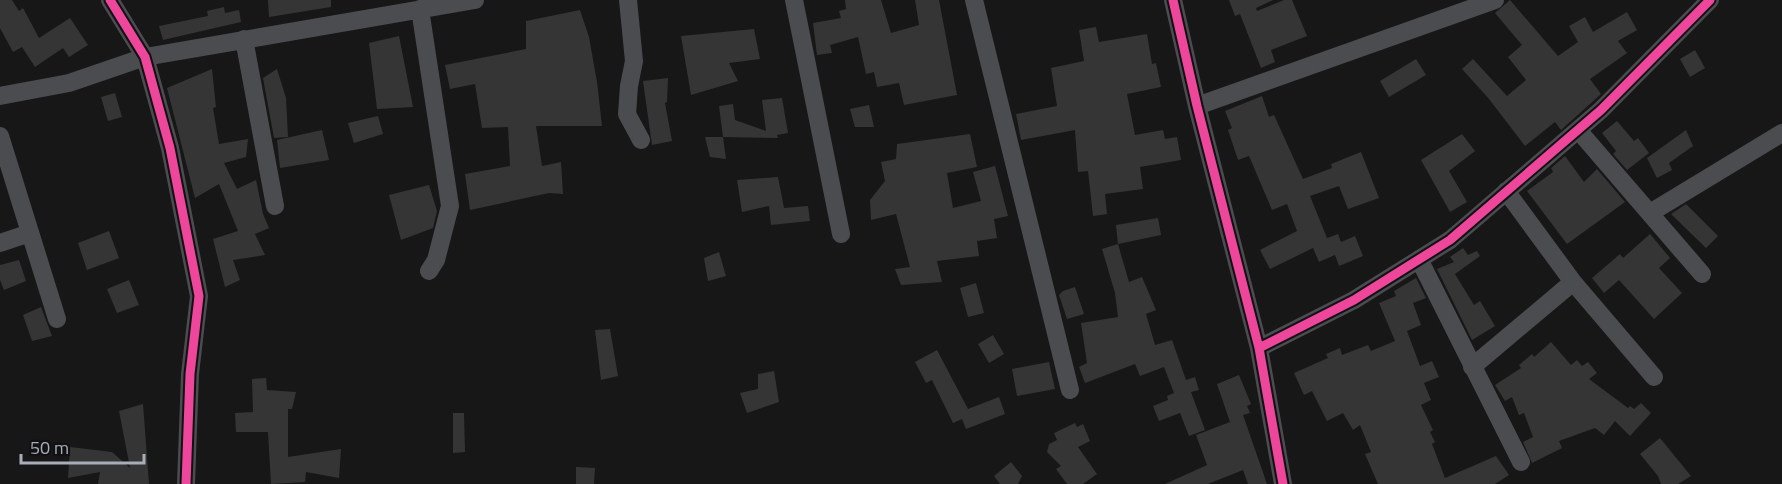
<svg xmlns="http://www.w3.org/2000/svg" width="1782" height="484" viewBox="0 0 1782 484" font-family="'Titillium Web',sans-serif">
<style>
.building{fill:#353536}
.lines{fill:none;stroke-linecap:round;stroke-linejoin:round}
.street{stroke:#4b4c50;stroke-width:18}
.cycleway-casing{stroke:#111113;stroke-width:13}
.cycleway{stroke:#ed469a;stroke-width:9}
</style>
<rect width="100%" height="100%" fill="#171717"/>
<path class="building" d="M0 0H12L19 11 23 8 39 38 70 18 88 45 69 57 63 48 35 67 22 47 13 52 0 28Z
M268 0H331V7L269 17Z
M845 0H881L891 33 919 25 915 0H939L957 95 904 105 899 83 877 87 874 72 866 74 858 37 830 45 832 53 817 55 813 23 841 18 839 11 846 9Z
M1229 0H1273L1256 8 1257 11 1284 0H1292L1307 36 1271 50 1275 62 1261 68 1240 14 1235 16Z
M1510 0 1558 56 1578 42 1569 26 1585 17 1593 32 1627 12 1637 30 1618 41 1627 53 1590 79 1601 94 1561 130 1555 122 1525 146 1489 99 1462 69 1473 59 1507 96 1526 80 1508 57 1522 45 1495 13Z
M224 7 225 13 239 10 241 22 163 40 159 26 208 16 207 11Z
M580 10 589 37 597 82 602 126H536L542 166 561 162 563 194 549 193 470 210 465 174 510 166 508 127 482 128 475 84 450 89 445 65 526 49V21Z
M1096 27 1099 42 1147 34 1152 64 1156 63 1161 87 1127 94 1135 135 1163 130 1165 139 1177 137 1181 160 1140 167 1143 189 1105 194 1107 214 1093 216 1088 171 1078 172 1075 130 1021 140 1016 114 1057 106 1051 68 1084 61 1079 30Z
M754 29 760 59 729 63 738 81 691 95 681 36Z
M399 36 413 107 377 109 369 43Z
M1695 50 1705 68 1690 77 1680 59Z
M1416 59 1426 75 1389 97 1380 81Z
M212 69 216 107 213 108 219 144 248 139 246 157 224 163 237 189 256 180 263 214 269 228 255 234 265 255 233 260 240 280 225 287 213 239 238 231 219 184 195 198 167 88Z
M277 69 286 98 288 137 274 138 263 78Z
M668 78 667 102 665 103 672 141 652 145 643 81Z
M115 93 122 117 108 121 101 97Z
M1262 96 1269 117 1274 115 1303 179 1332 168 1331 164 1361 152 1379 198 1348 209 1339 186 1310 196 1327 238 1338 234 1341 242 1355 236 1363 256 1339 266 1335 255 1319 262 1313 248 1270 269 1260 250 1297 231 1287 204 1272 210 1249 156 1238 160 1228 130 1232 128 1225 111Z
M782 98 788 133 777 135 778 138 723 137 719 106 733 104 735 120 766 131 762 100Z
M869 105 874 127H855L850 109Z
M378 116 383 134 354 143 348 123Z
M1617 121 1634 141 1638 138 1649 153 1627 170 1613 154 1616 151 1602 133Z
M322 130 329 160 280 168 277 140Z
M1686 130 1693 146 1669 163 1672 170 1657 178 1647 158Z
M970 134 977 167 947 173 953 208 981 201 973 172 995 166 1008 216 994 219 997 238 977 241 979 256 937 261 942 282 901 285 895 269 910 267 896 214 871 220 870 200 885 181 881 162 896 159 897 144Z
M1462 134 1475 151 1449 171 1467 202 1450 212 1421 160Z
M705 137H723L726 159 710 157Z
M1565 156 1584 182 1597 169 1625 202 1567 244 1527 191 1553 172 1551 168Z
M778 177 784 208 808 206 810 221 771 225 769 206 742 212 737 180Z
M429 185 437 211 433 228 401 240 389 195Z
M1686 204 1718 236 1706 248 1671 214Z
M1158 218 1161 235 1118 244 1116 225Z
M109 231 119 258 87 270 78 243Z
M1650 234 1670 258 1659 268 1682 293 1654 319 1619 280 1604 293 1592 278 1620 254 1623 258Z
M1118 244 1129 282 1142 277 1156 310 1146 314 1155 345 1172 340 1186 380 1195 377 1199 390 1191 392 1205 430 1189 436 1180 413 1159 421 1153 406 1168 400 1167 396 1174 393 1164 367 1140 376 1135 364 1085 383 1079 367 1087 363 1081 323 1118 317 1115 293 1102 249Z
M1463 248 1468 255 1477 251 1480 256 1455 274 1474 305 1480 301 1495 326 1472 340 1437 269 1454 262 1450 257Z
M719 252 726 276 708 281 704 258Z
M19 260 26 281 4 290 0 280V265Z
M1416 278 1426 298 1413 303 1421 325 1407 331 1420 366 1432 361 1439 377 1424 383 1431 400 1421 405 1433 430 1430 432 1435 442 1432 444 1445 478 1496 456 1509 475 1495 484H1378L1365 454 1371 452 1360 425 1353 430 1343 413 1327 421 1312 391 1304 395 1294 373 1328 358 1326 354 1340 348 1342 355 1368 345 1371 351 1395 341 1379 303 1396 296 1394 291Z
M129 280 139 305 117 313 107 289Z
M976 283 984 313 968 317 960 288Z
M1075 287 1084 314 1067 319 1059 295 1063 291Z
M41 307 52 336 32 341 23 315Z
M610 329 618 376 601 380 595 330Z
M993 335 1004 354 989 363 978 344Z
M1551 342 1571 365 1577 360 1582 366 1588 362 1597 373 1589 379 1628 408 1630 406 1634 409 1641 403 1651 413 1630 436 1615 421 1604 435 1595 428 1559 441 1562 448 1532 463 1523 442 1533 437 1524 413 1519 415 1512 397 1505 401 1495 385 1521 368 1519 365 1532 354 1534 357Z
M937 350 968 409 999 397 1005 414 966 429 962 419 953 423 932 380 926 383 915 362Z
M1049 362 1055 389 1017 396 1012 369Z
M774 371 779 402 747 413 740 393 758 389V374Z
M1239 375 1251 404 1247 406 1250 413 1243 415 1267 484H1248L1243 470 1208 484H1165L1207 465 1196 435 1230 422 1217 384Z
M266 378 267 390 296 392 292 409H288V457L341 449 339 478 306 472 305 482 271 484 268 432H236L235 413 253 412 252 379Z
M143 404 149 484H98L100 472 68 478 70 447 112 452 130 468 119 411Z
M453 413H464L465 452 453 453Z
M1075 423 1077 427 1083 424 1090 441 1078 447 1097 474 1083 484H1067L1056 469 1061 466 1047 452 1049 444 1057 440 1054 433Z
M1660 438 1691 476 1678 484H1661L1658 476 1640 454Z
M1011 462 1022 476 1018 484H1000L994 476Z
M576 467 595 468 594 484H576Z"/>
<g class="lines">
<path class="street" d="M110 0 145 57 170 148 199 296 190 374 186 484
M628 0 634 61 629 86 627 114 641 140
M794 0 841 234
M974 0 1070 390
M1173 0 1197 106 1259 348 1283 484
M420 9 450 206 436 260 429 271
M244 39 275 206
M0 96 69 83 145 57 475 0
M1197 106 1495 0
M1578 130 1702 274
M0 136 57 319
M1506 191 1573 282 1654 377
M1650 213 1782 133
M0 243 30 233
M1419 259 1521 462
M1259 348 1354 300 1450 240 1601 110 1710 0
M1472 367 1573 282"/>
<g class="cycleway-casing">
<path id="cycleway" d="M110 0 145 57 170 148 199 296 190 374 186 484
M1173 0 1197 106 1259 348 1283 484
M1259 348 1354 300 1450 240 1601 110 1710 0"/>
</g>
<use href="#cycleway" class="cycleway"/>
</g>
<path d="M21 454v9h123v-9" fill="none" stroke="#a8adb8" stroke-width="3"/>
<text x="30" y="454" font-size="18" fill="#a8adb8" stroke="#111113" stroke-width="4.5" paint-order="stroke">50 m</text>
</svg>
